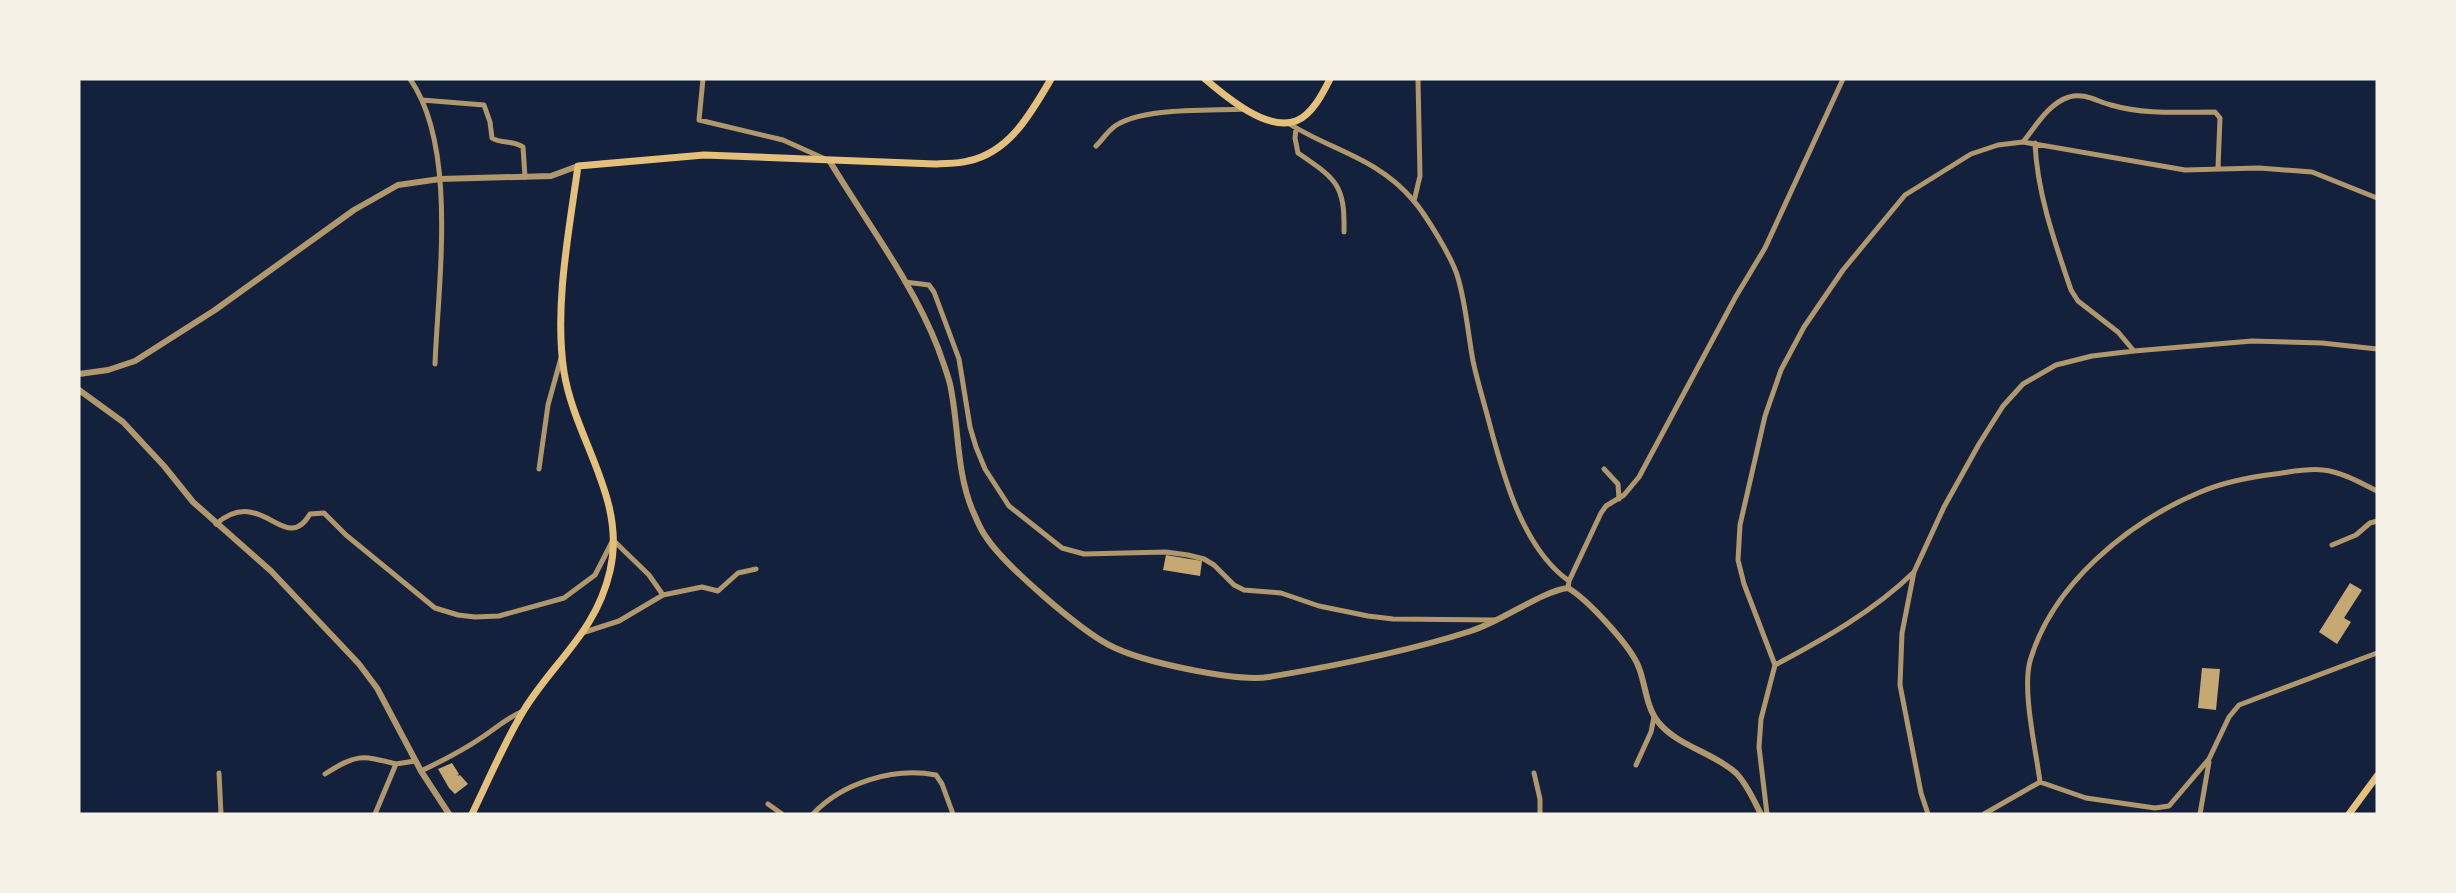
<svg xmlns="http://www.w3.org/2000/svg" width="2456" height="893" viewBox="0 0 2456 893" font-family="Roboto,sans-serif">
<style>
.building{fill:#c6a872}
.lines{fill:none;stroke-linecap:round;stroke-linejoin:round}
.minor{stroke:#b1986c;stroke-width:5}
.tertiary{stroke:#b1986c;stroke-width:6}
.secondary{stroke:#e5c07b;stroke-width:7}
</style>
<rect width="100%" height="100%" fill="#14213d"/>
<path class="building" d="M1166 555 1202 561 1200 576 1163 570Z
M2350 583 2362 590 2344 618 2351 622 2337 644 2319 632Z
M2202 668 2220 669 2216 710 2198 708Z
M452 763 459 774 457 776 460 775 468 784 455 794 449 788 438 769Z"/>
<g class="lines">
<path class="minor" d="M410 79C458 147 438 284 435 364
M703 79 699 120 783 140 823 158
M422 100 484 105 490 122 492 138C501 144 513 140 523 147L525 177
M1288 123C1332 151 1376 157 1413 200 1426 215 1453 259 1458 278 1466 305 1468 334 1473 361 1477 380 1483 399 1488 418 1502 471 1521 547 1569 581
M1296 128 1295 138 1298 153C1336 179 1345 184 1344 232
M2023 142C2036 126 2049 103 2069 97 2084 92 2098 102 2111 105 2145 115 2180 112 2215 112L2220 118 2218 168
M2035 143C2037 193 2055 243 2071 290L2078 301 2118 332 2134 351
M1096 146C1102 140 1108 131 1115 126 1143 107 1210 111 1245 109
M1414 201 1420 176 1418 79
M905 282 929 285 934 292 959 359 970 427 976 447 985 469 1009 506 1062 548 1084 554 1166 552 1188 555 1204 559 1214 565 1234 585 1244 590 1281 593 1319 606 1368 616 1393 619 1496 620
M539 469 548 405 561 358
M1604 469 1618 484 1619 499
M216 524C262 484 285 557 310 514L324 513 346 535 435 608 458 615 475 617 499 616 564 598 595 575 613 540 649 575 663 595 702 587 718 591 738 573 756 569
M2332 545 2356 535 2370 523 2377 521
M1568 588 1569 581 1601 513 1606 506 1624 495 1639 477 1735 298 1765 248 1843 79
M585 632 619 621 663 595
M1775 665C1824 639 1874 611 1914 572
M1636 765 1651 732 1654 717
M421 771C442 761 462 751 481 738 496 728 507 718 523 711
M219 773 221 814
M1534 773 1540 799V814
M325 774C356 754 361 755 396 764
M2040 782C2036 750 2022 691 2030 661 2052 585 2127 523 2198 493 2221 483 2250 477 2275 474 2290 472 2308 468 2323 470 2342 472 2361 483 2377 491
M768 804 782 814
M375 814 396 764 415 761
M813 814C842 783 893 767 936 775L942 784 953 814
M1767 814 1759 747 1761 719 1775 665 1744 584 1738 560 1740 525 1765 416 1781 370 1804 327 1843 270 1905 195 1971 154 1998 145 2023 142 2185 170 2259 168 2312 172 2377 198
M1928 814 1921 793 1900 685 1902 633 1914 572 1944 507 1979 444 2003 406 2023 384 2056 365 2092 356 2134 351 2252 341 2322 343 2377 349
M1984 814 2040 782 2086 798 2155 808 2169 806 2209 759 2229 717 2239 705 2377 653
M2200 814 2209 762"/>
<path class="tertiary" d="M829 160C866 222 912 281 938 348 942 360 947 372 950 384 959 425 956 470 972 509 976 518 980 529 986 537 1005 566 1079 629 1109 645 1141 662 1235 682 1269 677 1334 666 1409 651 1471 631 1501 622 1542 591 1568 588 1587 599 1632 647 1639 668 1646 686 1646 708 1659 723 1678 746 1714 753 1736 773 1747 784 1754 801 1761 814
M79 374 108 370 135 361 215 310 354 210 398 185 440 179 551 176 578 166
M79 390 123 422 164 466 193 502 271 571 359 664 377 688 421 771 449 814"/>
<path class="secondary" d="M1205 79C1225 96 1267 132 1296 121 1312 115 1323 93 1330 79
M472 814C489 779 504 743 524 710 555 660 596 632 610 571 627 499 575 440 564 372 554 307 569 231 578 166L704 155 935 164C946 163 958 164 968 161 1010 152 1031 113 1051 79
M2349 814 2377 776"/>
</g>
<rect width="2456" height="893" fill="none" stroke="#f6f1e7" stroke-width="161"/>
</svg>
